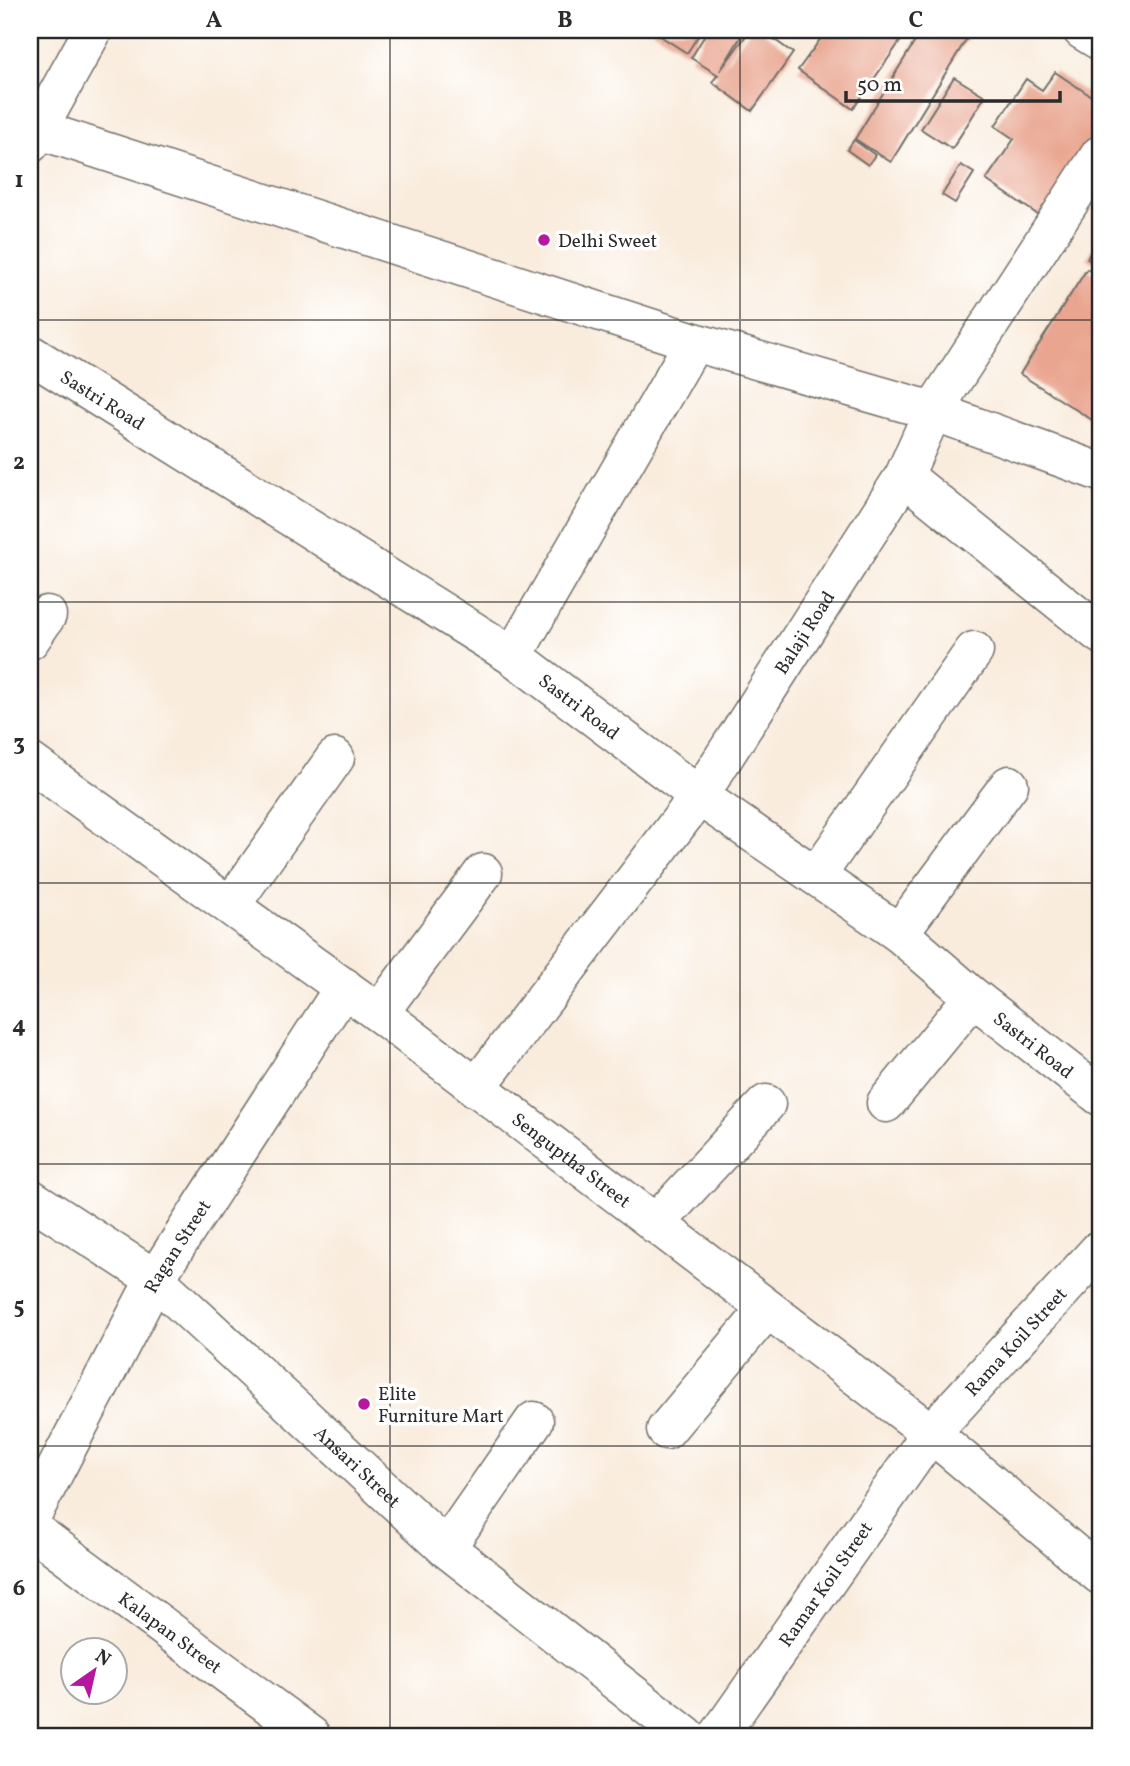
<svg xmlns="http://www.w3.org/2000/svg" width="1130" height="1766" viewBox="0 0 1130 1766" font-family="Vollkorn,serif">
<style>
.building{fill:#e9a58f}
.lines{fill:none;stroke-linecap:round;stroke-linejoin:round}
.minor-casing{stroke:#736f69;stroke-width:41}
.major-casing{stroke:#736f69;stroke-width:41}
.minor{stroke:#fff;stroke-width:38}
.major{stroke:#fff;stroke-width:38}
.grid{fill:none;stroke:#2b2b2b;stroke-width:2;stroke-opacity:0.55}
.poi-dot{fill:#b5179e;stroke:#fff;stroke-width:2.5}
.labels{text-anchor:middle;stroke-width:7;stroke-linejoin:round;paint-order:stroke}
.poi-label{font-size:19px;fill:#2b2b2b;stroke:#fff;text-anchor:start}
.street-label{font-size:19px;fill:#2b2b2b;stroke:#fff}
.neatline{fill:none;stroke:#2b2b2b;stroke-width:2.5}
.grid-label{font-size:23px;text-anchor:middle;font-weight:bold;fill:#2b2b2b}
</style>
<rect width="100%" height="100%" fill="#fff"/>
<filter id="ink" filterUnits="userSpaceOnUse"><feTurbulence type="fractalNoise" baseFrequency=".0143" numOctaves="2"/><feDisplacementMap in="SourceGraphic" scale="14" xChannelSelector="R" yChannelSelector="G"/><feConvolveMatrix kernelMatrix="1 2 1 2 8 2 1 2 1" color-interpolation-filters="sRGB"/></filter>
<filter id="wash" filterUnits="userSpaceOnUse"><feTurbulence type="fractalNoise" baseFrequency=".00686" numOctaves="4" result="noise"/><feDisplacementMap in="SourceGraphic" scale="28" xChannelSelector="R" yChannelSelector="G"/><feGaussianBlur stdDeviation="1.57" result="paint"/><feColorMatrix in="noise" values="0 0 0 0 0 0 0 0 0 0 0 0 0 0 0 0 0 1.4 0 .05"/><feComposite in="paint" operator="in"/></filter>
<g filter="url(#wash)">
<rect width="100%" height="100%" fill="#f9ecdd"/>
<g id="blocks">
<path class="building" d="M651 30H702L687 53Z
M708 30H745L720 71 750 30H761L793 53 752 111 712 82 718 75 691 58Z
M827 30H908L853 109 798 70Z
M922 30H972L891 162 855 139Z
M1055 72 1100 102V143L1049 222 986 180 1014 139 995 126 1026 79 1042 90Z
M954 77 985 96 952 149 921 129Z
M854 140 875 155 868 165 847 150Z
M961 165 974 173 955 203 942 195Z
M1100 235V267L1087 259Z
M1087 269 1100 278V425L1020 374Z"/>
</g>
</g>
<g filter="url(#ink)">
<use href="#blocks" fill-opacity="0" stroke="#736f69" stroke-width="2"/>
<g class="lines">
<g class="minor-casing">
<g id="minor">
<path d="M1082 30 1100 41"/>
<path d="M30 144 93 30"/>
<path id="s1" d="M30 354 513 656 699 796 899 933 973 997 1100 1096"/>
<path d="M904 476 1100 634"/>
<path d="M30 640 47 615"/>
<path d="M513 656 694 342"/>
<path id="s2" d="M30 762 379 1013 931 1433 1100 1575"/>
<path d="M816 876 974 651"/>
<path d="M231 905 335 758"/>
<path d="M899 933 1009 785"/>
<path d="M379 1013 483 873"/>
<path id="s3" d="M476 1088 699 796 904 476 933 411 1100 155"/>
<path d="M886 1103 973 997"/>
<path id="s4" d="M30 1198 155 1279 446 1548 686 1736"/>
<path d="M655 1224 766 1104"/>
<path d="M666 1430 767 1309"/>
<path id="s5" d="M30 1519 155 1279 344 987"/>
<path id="s6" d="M30 1528 311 1736"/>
<path d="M446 1548 534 1421"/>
<path id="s7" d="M718 1736 931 1433 1100 1249"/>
</g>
</g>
<g class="major-casing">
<path id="major" d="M30 127 694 342 933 411 1100 472"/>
</g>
<use href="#minor" class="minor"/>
<use href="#major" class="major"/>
</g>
</g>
<path class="grid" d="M390 30V1736M740 30V1736M30 320H1100M30 602H1100M30 883H1100M30 1164H1100M30 1446H1100"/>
<g class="poi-dot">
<circle cx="544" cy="240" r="7"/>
<circle cx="364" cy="1404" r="7"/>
</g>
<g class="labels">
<g class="poi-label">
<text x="558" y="247">Delhi Sweet</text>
<text x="378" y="1400">Elite<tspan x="378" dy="22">Furniture Mart</tspan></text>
</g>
<g class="street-label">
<text dy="7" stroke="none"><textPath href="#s1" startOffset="86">Sastri Road</textPath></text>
<text dy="7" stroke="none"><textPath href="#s3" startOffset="562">Balaji Road</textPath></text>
<text dy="7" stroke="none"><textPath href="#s1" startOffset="653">Sastri Road</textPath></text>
<text dy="7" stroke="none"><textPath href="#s1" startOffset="1220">Sastri Road</textPath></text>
<text dy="7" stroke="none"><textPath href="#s2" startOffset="672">Senguptha Street</textPath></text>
<text dy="7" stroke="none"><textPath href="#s5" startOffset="310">Ragan Street</textPath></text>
<text dy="7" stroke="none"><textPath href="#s7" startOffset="495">Rama Koil Street</textPath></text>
<text dy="7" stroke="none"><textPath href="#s4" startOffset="425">Ansari Street</textPath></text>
<text dy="7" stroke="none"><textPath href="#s7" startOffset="186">Ramar Koil Street</textPath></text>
<text dy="7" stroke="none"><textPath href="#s6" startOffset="175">Kalapan Street</textPath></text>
</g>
</g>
<rect width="1130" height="1766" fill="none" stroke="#fff" stroke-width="77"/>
<g transform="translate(94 1671) rotate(34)"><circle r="33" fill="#ffffff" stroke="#aaaaaa" stroke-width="2"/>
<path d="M0-5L12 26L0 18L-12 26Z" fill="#b5179e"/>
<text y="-10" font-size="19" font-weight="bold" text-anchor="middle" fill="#2b2b2b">N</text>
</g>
<path d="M846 91v10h214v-10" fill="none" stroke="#2b2b2b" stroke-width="3.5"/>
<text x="857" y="91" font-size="21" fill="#2b2b2b" stroke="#ffffff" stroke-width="5" paint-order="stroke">50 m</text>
<rect x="38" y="38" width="1054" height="1690" class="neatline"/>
<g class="grid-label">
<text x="214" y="27">A</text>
<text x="565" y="27">B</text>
<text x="916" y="27">C</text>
<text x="19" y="187">1</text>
<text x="19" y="469">2</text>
<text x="19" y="750">3</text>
<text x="19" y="1032">4</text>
<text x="19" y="1313">5</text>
<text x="19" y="1595">6</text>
</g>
</svg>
